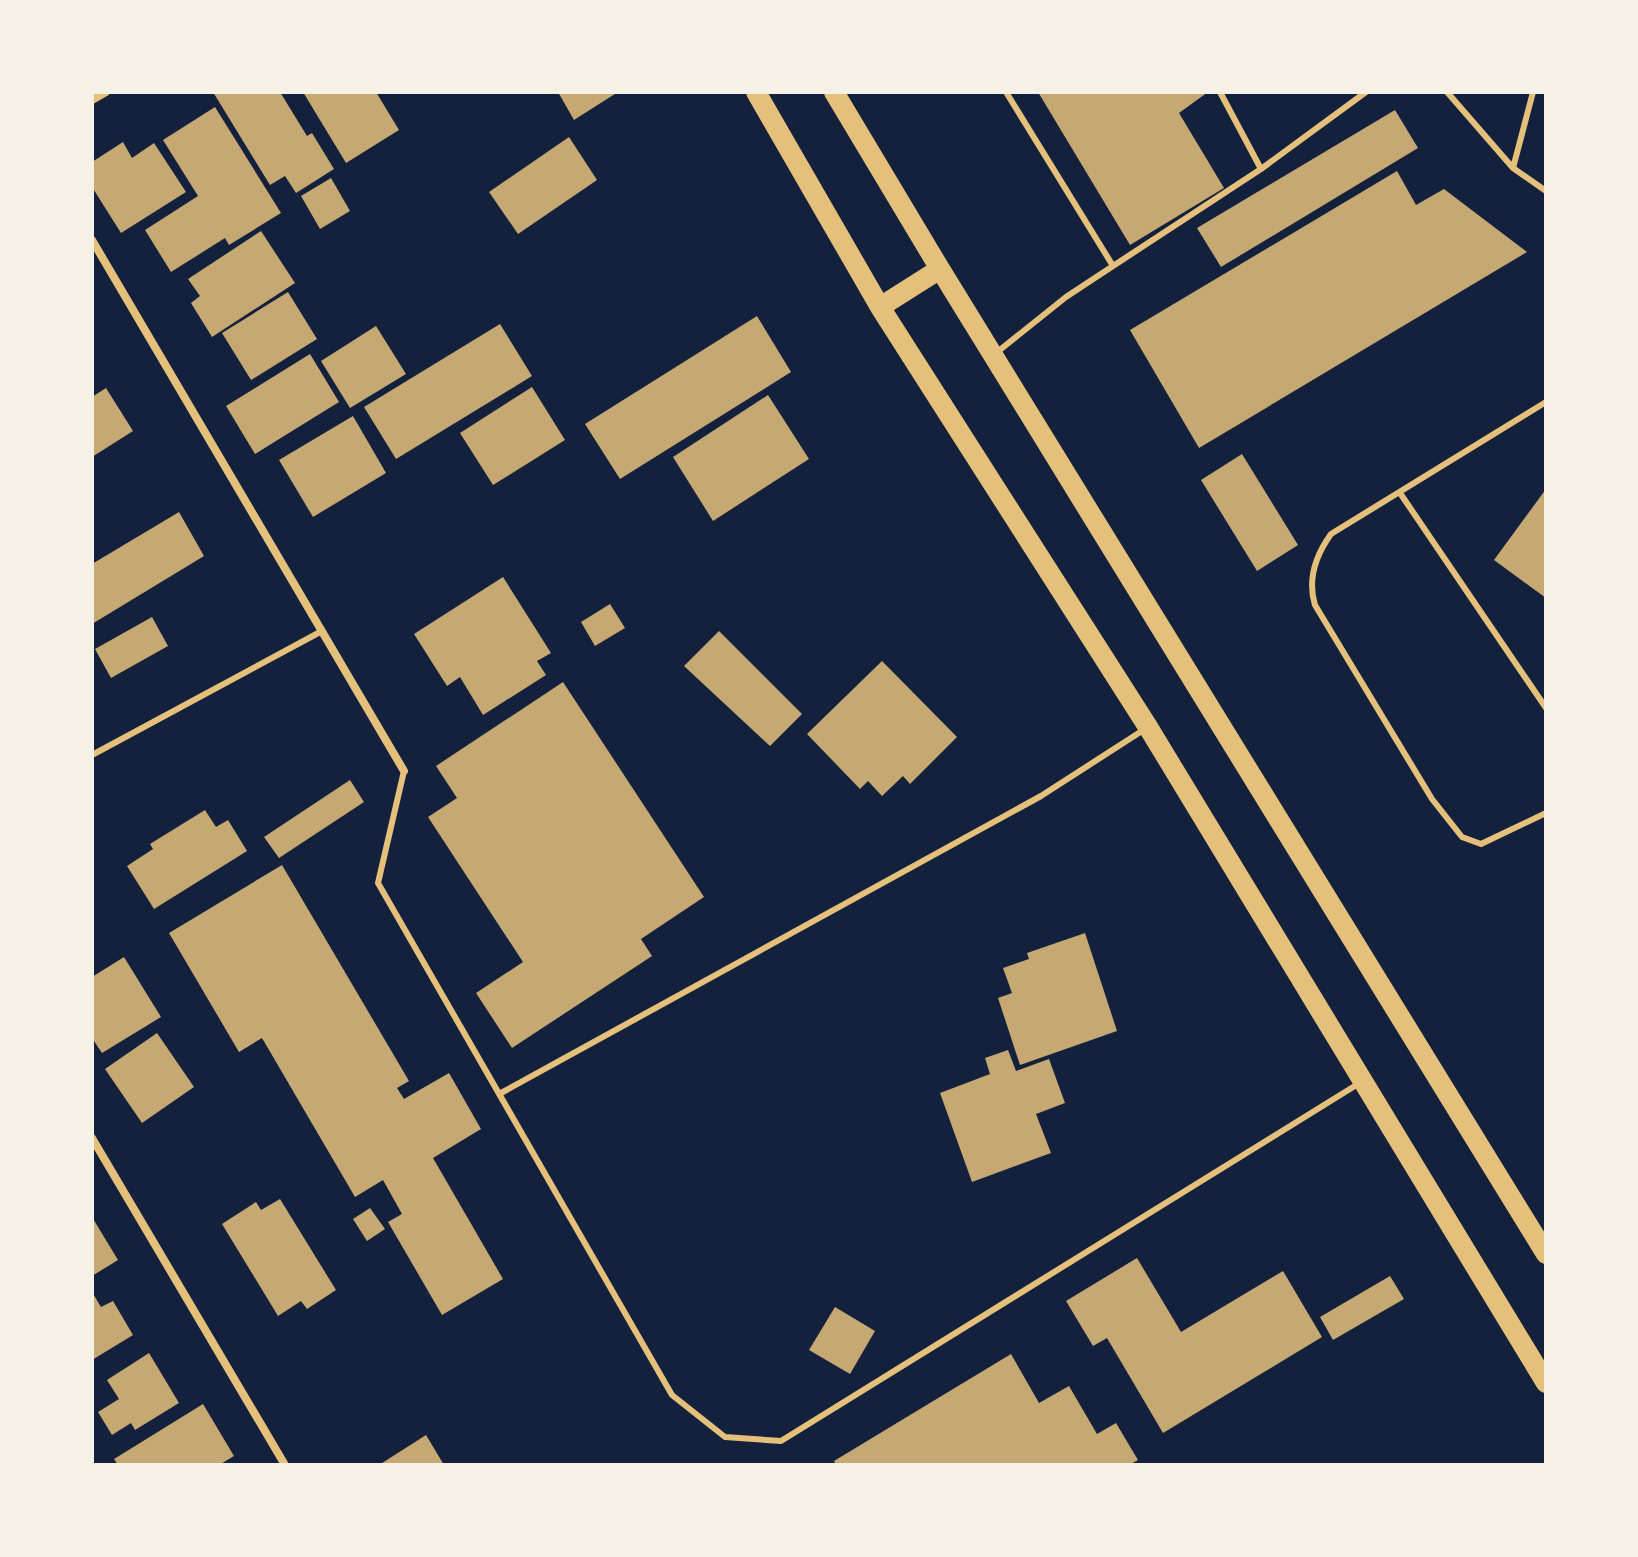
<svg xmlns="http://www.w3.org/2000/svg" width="1638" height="1557" viewBox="0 0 1638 1557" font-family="'Source Sans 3',sans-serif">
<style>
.building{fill:#c6a872}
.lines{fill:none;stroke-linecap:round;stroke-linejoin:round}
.service{stroke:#e5c07b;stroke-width:6}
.minor{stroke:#e5c07b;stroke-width:8}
.primary{stroke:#e5c07b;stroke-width:20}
</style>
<rect width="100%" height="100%" fill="#14213d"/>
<path class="building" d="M 213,92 L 280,92 L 307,136 L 312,133 L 334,169 L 296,193 L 285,176 L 270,185 Z
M 303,92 L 376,92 L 399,130 L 346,163 Z
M 558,92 L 618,92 L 574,120 Z
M 1038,92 L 1208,92 L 1179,113 L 1224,188 L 1130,245 Z
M 215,107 L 281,213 L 229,245 L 225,238 L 171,272 L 145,230 L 198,196 L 163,140 Z
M 1395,110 L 1418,148 L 1221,267 L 1197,228 Z
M 569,137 L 597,180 L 518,234 L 489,192 Z
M 123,142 L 132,158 L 154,143 L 186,192 L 121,233 L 92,187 L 92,162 Z
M 1397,171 L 1416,205 L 1444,189 L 1527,252 L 1199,448 L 1130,330 Z
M 331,178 L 350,211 L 320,229 L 301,196 Z
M 261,231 L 295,283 L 212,337 L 191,303 L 200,296 L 188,279 Z
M 288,292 L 317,339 L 251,380 L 222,333 Z
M 757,316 L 791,372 L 620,479 L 585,424 Z
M 500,324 L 532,376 L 396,459 L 364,407 Z
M 376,326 L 406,374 L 350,408 L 321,361 Z
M 310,354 L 339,402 L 255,454 L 226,406 Z
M 532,387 L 565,440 L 493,485 L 460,433 Z
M 106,388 L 133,431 L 92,457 L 92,397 Z
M 768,395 L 809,459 L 713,521 L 673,457 Z
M 353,416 L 386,473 L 313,517 L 279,460 Z
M 1242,454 L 1298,545 L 1257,571 L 1201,480 Z
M 1546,489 L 1546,598 L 1494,560 Z
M 179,512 L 204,556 L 92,624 L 92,564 Z
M 503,577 L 551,653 L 537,661 L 546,675 L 483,715 L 460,677 L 447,686 L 414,634 Z
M 610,604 L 625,628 L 595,646 L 581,622 Z
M 152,617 L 168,646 L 111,678 L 95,649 Z
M 719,631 L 802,714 L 770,746 L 684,666 Z
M 882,661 L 957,737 L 910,784 L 903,776 L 882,796 L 868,781 L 860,789 L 807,734 Z
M 563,682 L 704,897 L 641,939 L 652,956 L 512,1048 L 476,993 L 523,962 L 428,817 L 457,798 L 436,766 Z
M 350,780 L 364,802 L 279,858 L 264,837 Z
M 205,810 L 216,827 L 228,820 L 247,851 L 154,909 L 127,866 L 153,849 L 150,844 Z
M 282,865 L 409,1081 L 397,1088 L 404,1099 L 449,1073 L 481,1129 L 433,1158 L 503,1279 L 442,1315 L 388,1222 L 402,1214 L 383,1180 L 355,1197 L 262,1038 L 239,1052 L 169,933 Z
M 1085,933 L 1117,1031 L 1020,1065 L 998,998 L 1012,993 L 1003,968 L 1029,959 L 1027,953 Z
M 124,957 L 161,1017 L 102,1053 L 92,1038 L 92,977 Z
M 157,1033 L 194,1087 L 142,1123 L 105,1069 Z
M 1008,1050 L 1016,1071 L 1049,1059 L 1065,1103 L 1036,1114 L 1051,1153 L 972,1182 L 940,1093 L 990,1074 L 985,1058 Z
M 280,1199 L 336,1290 L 307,1309 L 301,1301 L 278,1316 L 222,1224 L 256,1202 L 261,1210 Z
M 370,1208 L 385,1229 L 367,1241 L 353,1219 Z
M 92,1217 L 118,1260 L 92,1276 Z
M 1137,1258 L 1181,1332 L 1283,1271 L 1322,1337 L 1163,1433 L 1107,1338 L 1093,1346 L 1066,1301 Z
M 1390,1276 L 1404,1299 L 1333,1340 L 1320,1317 Z
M 92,1292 L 101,1307 L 113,1301 L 133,1335 L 92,1360 Z
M 835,1307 L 875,1331 L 850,1374 L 809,1350 Z
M 149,1353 L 179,1403 L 135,1430 L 131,1423 L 112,1435 L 98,1412 L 119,1399 L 107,1380 Z
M 1011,1354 L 1039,1403 L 1069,1386 L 1097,1434 L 1116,1423 L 1138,1460 L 1129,1465 L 836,1465 L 834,1461 Z
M 203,1404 L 234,1456 L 219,1465 L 118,1465 L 114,1459 Z
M 426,1435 L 444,1465 L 379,1465 Z"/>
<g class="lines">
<path class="service" d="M 1006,92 L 1113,266 L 1261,169 L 1366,92
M 1220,92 L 1261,169
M 1447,92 L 1513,168 L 1546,191
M 1513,168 L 1533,92
M 996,353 L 1066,297 L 1113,266
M 1546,402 L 1331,534 C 1316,555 1307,579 1315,605 L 1432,799 L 1462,837 L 1481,844 L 1546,813
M 1400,493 L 1546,708
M 92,755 L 322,631
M 404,771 L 378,883 L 672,1395 L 725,1437 L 781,1441 L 1358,1084
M 501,1093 L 1041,796 L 1145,729"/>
<path class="minor" d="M 92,100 L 106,92
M 92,240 L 404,771
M 92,1138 L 285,1465"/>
<path class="primary" d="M 756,92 L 880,307 L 1148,727 L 1546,1383
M 834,92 L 940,269 L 1546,1254
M 880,307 L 940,269"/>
</g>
<rect width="1638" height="1557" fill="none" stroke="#f6f1e7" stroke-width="188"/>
</svg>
